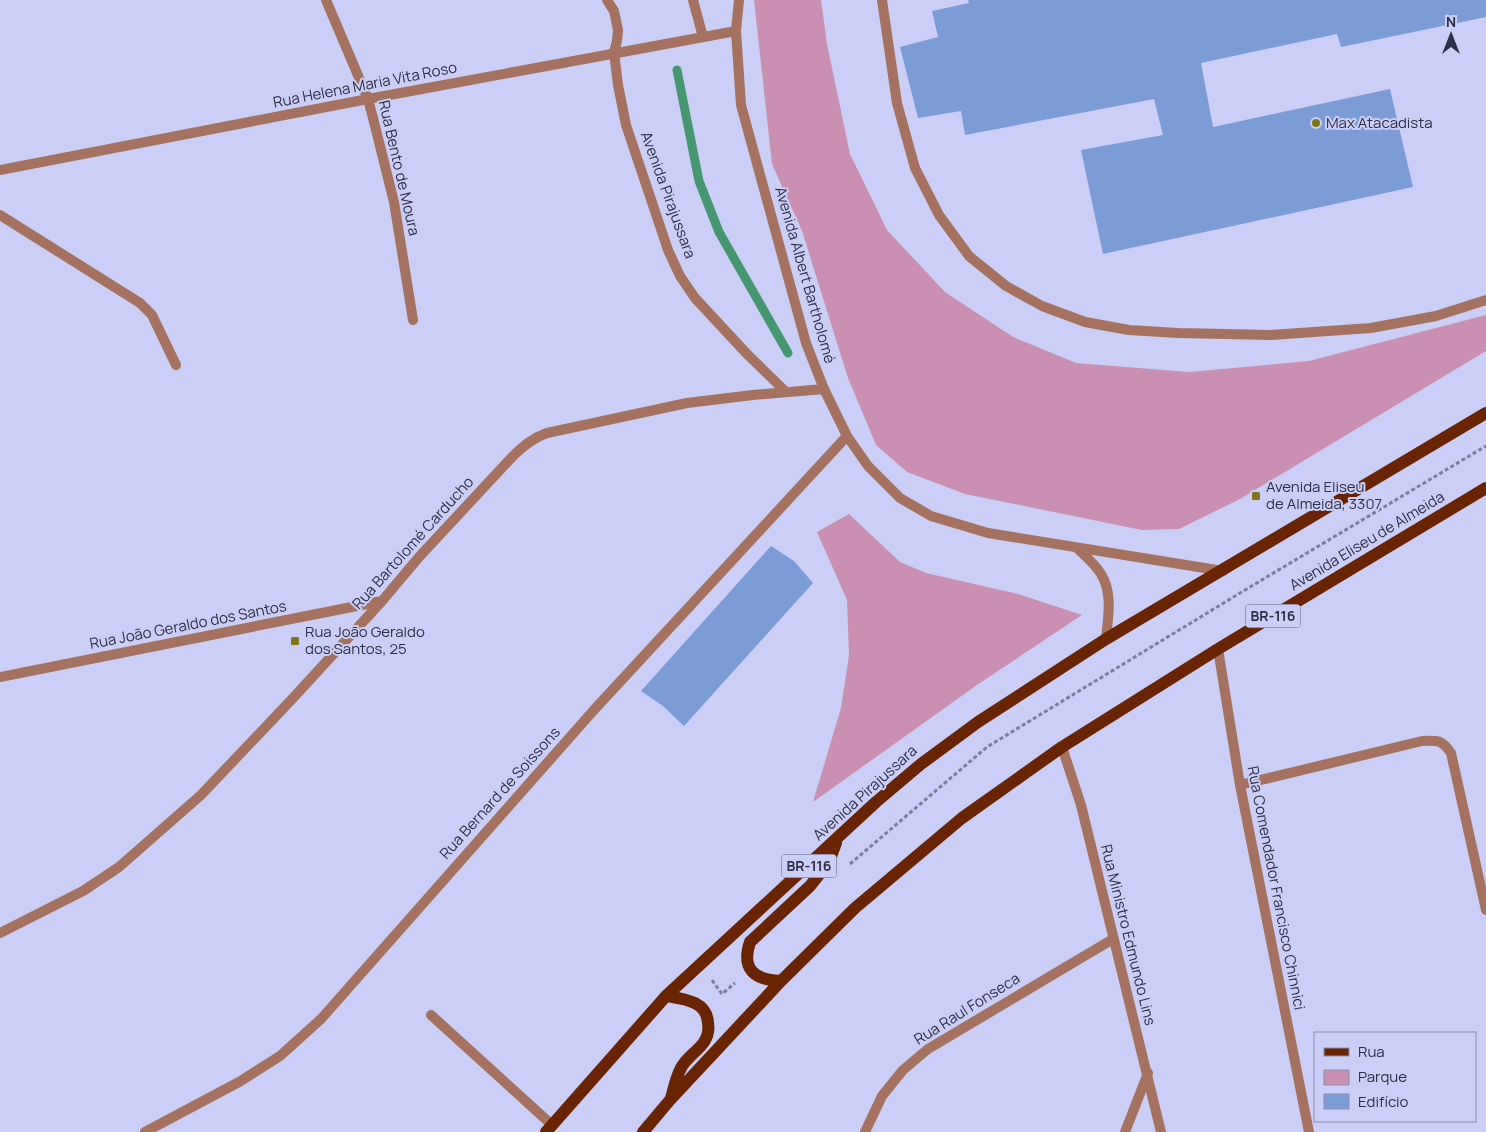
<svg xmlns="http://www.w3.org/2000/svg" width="1486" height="1132" viewBox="0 0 1486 1132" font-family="Manrope,sans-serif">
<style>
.green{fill:#ca90b4}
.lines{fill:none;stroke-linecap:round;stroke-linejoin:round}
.stream{stroke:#469672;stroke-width:9}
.building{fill:#7c9cd6}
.path{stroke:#7c7e9f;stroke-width:3;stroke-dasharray:4 2.5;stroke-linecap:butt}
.service{stroke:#a4725e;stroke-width:10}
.pedestrian{stroke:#a4725e;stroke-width:10}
.minor{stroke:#a4725e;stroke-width:10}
.primary{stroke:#692503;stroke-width:12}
.poi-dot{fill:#807518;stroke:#cbcef6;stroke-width:2}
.labels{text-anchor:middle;stroke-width:4;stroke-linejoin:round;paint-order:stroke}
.shield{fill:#cbcef6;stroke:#5d5f7d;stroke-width:1}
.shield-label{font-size:14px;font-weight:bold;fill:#2e2f49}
.street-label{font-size:15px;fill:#2e2f49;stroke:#cbcef6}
.poi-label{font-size:15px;fill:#2e2f49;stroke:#cbcef6;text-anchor:start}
</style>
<rect width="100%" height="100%" fill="#cbcef6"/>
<path class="green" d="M 754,0 L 821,0 L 827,44 L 850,154 L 887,230 L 945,292 L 1013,337 L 1076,363 L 1189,372 L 1309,361 L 1486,315 L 1486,351 L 1240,499 L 1179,529 L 1142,530 L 965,494 L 907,472 L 876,445 L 848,378 L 802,231 L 772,164 Z
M 849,514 L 900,562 L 926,573 L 1018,594 L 1082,615 L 977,685 L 813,802 L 841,708 L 849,655 L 847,600 L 817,532 Z"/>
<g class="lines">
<path class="stream" d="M 677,70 L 699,181 L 719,232 L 788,353"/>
</g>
<path class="building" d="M 968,0 L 1486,0 L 1486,17 L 1341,47 L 1337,34 L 1201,63 L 1213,127 L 1390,89 L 1413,187 L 1103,254 L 1081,150 L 1163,135 L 1154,99 L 965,135 L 961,111 L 918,118 L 900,47 L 938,37 L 932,11 L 969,3 Z
M 771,546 L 794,561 L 813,583 L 684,726 L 663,706 L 641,691 Z"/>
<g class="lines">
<path class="path" d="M 850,864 L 987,747 L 1240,593 L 1486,446
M 712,980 L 722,994 L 735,983"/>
<path class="service" d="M 882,0 L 897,103 L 915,168 L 939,215 L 969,256 L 1006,286 L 1042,306 L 1085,322 L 1129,330 L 1178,333 L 1271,335 L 1371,328 L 1436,316 L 1486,300"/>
<path class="pedestrian" d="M 431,1015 L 552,1125"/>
<path class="minor" d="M 326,0 L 368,99 L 374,122 L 394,202 L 413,320
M 607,0 L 614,11 L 618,30 L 617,41 L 614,52 L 618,85 L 626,125 L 668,250 L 680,276 L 695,298 L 747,354 L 786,392
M 693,0 L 703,37
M 739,0 L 736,31 L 741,105 L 806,343 L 824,389 L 847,436 L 868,466 L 900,498 L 931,516 L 988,533 L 1223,571
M 0,170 L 368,99 L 736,31
M 0,215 L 140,303 L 152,315 L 176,365
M 1077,548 C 1085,556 1095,564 1101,574 C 1113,593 1108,618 1106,639
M 1218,649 L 1240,785 L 1309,1132
M 0,677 L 382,601
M 1062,747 L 1081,805 L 1161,1132
M 1240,785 L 1422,741 C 1438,740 1442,740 1451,753 L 1486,910
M 0,933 L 83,891 L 119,867 L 201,795 L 294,697 L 382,601 L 419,557 L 513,456 C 524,445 533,438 547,433 L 687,403 L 753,395 L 824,389
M 145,1132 L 239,1082 L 280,1056 L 321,1019 L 593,711 L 847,436
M 865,1132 L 882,1096 L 903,1070 L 928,1049 L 1113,939
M 1125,1132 L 1148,1073"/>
<path class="primary" d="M 781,981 C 754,980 741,969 750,942 L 810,886 L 829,862 L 836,843
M 666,996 C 684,999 707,1001 708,1023 C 709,1029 708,1036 704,1042 C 698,1051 686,1058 681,1068 C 676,1077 674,1088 671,1098
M 546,1132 L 666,996 L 876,802 L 921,764 L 978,722 L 1106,639 L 1486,413
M 643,1132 L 670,1100 L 781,981 L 855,908 L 962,818 L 1062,747 L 1218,649 L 1486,488"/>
</g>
<g class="poi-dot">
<circle cx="1316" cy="123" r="5"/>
<rect x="1251" y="491" width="10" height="10" rx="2.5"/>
<rect x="290" y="636" width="10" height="10" rx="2.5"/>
</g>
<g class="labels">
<g class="shield">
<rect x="1245.5" y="604.5" width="55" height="23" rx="4"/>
<rect x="781.5" y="854.5" width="55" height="23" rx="4"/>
</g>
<g class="shield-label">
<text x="1273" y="621">BR-116</text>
<text x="809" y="871">BR-116</text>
</g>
<g class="street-label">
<text transform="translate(365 85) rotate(-11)" y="5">Rua Helena Maria Vita Roso</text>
<text transform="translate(399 168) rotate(77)" y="5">Rua Bento de Moura</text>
<text transform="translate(668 195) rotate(70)" y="5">Avenida Pirajussara</text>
<text transform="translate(805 275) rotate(74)" y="5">Avenida Albert Bartholomé</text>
<text transform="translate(1367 541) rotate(-31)" y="5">Avenida Eliseu de Almeida</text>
<text transform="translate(413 543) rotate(-48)" y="5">Rua Bartolomé Carducho</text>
<text transform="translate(188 625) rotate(-11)" y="5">Rua João Geraldo dos Santos</text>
<text transform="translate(500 793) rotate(-48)" y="5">Rua Bernard de Soissons</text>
<text transform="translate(865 793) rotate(-42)" y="5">Avenida Pirajussara</text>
<text transform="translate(1276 888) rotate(79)" y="5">Rua Comendador Francisco Chinnici</text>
<text transform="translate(1128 935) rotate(76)" y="5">Rua Ministro Edmundo Lins</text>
<text transform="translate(967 1009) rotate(-32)" y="5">Rua Raul Fonseca</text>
</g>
<g class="poi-label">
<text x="1326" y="128">Max Atacadista</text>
<text x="1266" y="492">Avenida Eliseu<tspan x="1266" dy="17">de Almeida, 3307</tspan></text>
<text x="305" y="637">Rua João Geraldo<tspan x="305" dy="17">dos Santos, 25</tspan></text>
</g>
</g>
<rect x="1314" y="1032" width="162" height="90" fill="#cbcef6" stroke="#8c8eb1"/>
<rect x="1324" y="1048" width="25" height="8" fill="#692503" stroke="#8c8eb1"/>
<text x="1358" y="1057" font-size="15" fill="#2e2f49">Rua</text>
<rect x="1324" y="1070" width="25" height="15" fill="#ca90b4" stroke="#8c8eb1"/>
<text x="1358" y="1082" font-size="15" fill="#2e2f49">Parque</text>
<rect x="1324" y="1094" width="25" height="15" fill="#7c9cd6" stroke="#8c8eb1"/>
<text x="1358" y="1107" font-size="15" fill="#2e2f49">Edifício</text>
<g transform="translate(1451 35)" stroke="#cbcef6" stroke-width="4" paint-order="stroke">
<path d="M0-4L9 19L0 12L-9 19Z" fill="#2e2f49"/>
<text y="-8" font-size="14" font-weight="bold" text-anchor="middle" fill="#2e2f49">N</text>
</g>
</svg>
